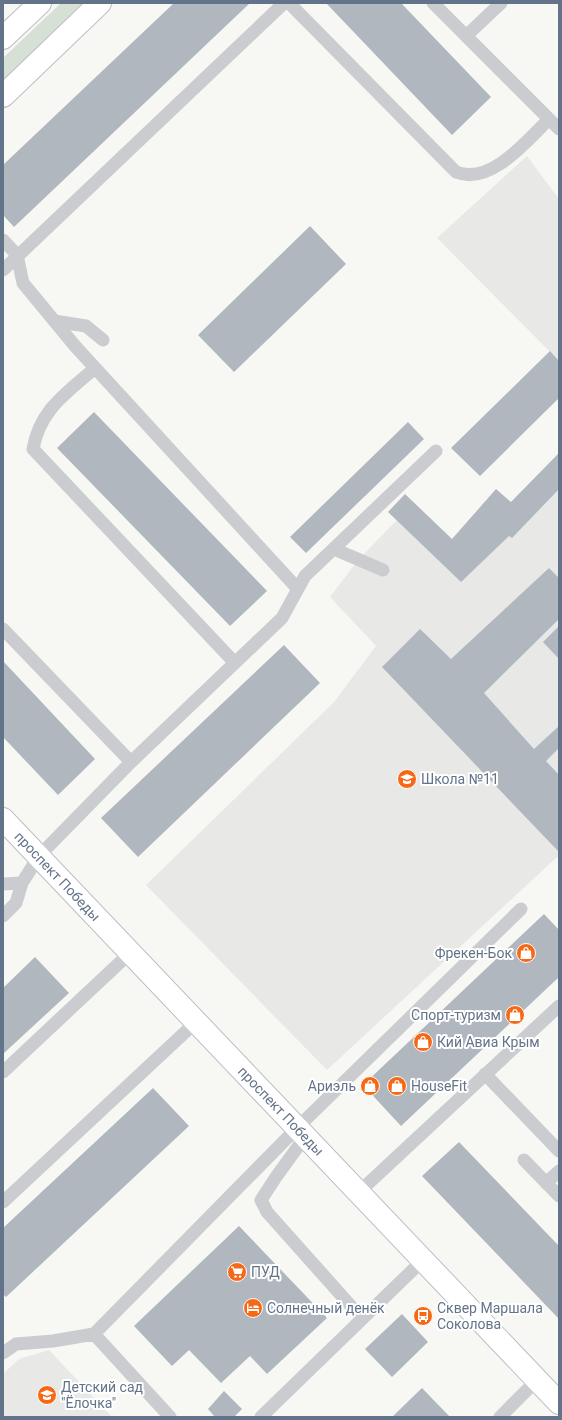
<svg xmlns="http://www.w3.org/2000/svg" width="562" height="1420" viewBox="0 0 562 1420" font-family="Roboto,sans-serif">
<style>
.built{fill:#e8e8e7}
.green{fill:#d7e0d5}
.building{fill:#b0b7bf}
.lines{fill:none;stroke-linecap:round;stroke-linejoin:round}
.secondary-casing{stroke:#bbbfc5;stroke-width:24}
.lane{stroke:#caccd0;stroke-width:13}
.secondary{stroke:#fff;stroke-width:22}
.labels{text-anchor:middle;stroke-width:4;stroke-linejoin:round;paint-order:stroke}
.poi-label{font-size:14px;fill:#637389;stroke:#fff;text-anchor:start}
.street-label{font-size:14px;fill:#637389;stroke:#fff}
</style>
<rect width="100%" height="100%" fill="#f7f8f4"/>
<path class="built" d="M 527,156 L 559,199 L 559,361 L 437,238 Z
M 559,453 L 559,858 L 557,857 L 327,1070 L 146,885 L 334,702 L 376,646 L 330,597 L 358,560 L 397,520 L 447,568 Z
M 49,1350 L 112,1417 L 3,1417 L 3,1374 L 19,1359 Z"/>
<path class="green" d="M 61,3 L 84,3 L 3,80 L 3,58 Z"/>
<path class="building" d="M 174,3 L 250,3 L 14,227 L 3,215 L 3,165 Z
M 326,3 L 401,3 L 491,97 L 452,135 Z
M 310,226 L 346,264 L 234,372 L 198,335 Z
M 550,351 L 559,361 L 559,398 L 480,476 L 451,448 Z
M 94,412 L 267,591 L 230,626 L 57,448 Z
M 408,422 L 424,439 L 306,553 L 290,537 Z
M 559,453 L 559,489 L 512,538 L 509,536 L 461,582 L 388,512 L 405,494 L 452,539 L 496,489 L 511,502 Z
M 549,568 L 559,578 L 559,619 L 484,693 L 534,749 L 559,726 L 559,748 L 546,761 L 559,775 L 559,852 L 382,667 L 420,629 L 451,659 Z
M 559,626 L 559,659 L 543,642 Z
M 284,645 L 320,683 L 138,857 L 101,818 Z
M 3,661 L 95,759 L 58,795 L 3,737 Z
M 544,914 L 559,930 L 559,977 L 401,1126 L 363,1085 Z
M 35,957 L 69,993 L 3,1054 L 3,988 Z
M 153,1088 L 189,1126 L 6,1297 L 3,1294 L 3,1228 Z
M 459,1142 L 559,1246 L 559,1319 L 422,1176 Z
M 239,1226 L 327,1318 L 267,1374 L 250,1356 L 221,1383 L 189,1350 L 172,1366 L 134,1326 Z
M 402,1314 L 428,1342 L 392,1377 L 365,1349 Z
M 422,1388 L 450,1417 L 392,1417 Z
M 224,1391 L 242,1409 L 234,1417 L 215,1417 L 208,1409 Z"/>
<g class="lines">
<defs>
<g id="secondary">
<path d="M 3,38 L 40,3"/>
<path d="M 3,96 L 100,3"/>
<path id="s1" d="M 3,819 L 559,1403"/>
</g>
</defs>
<use href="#secondary" class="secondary-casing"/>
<path class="lane" d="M 289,3 L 456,172 C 490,186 527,141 549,119
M 433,3 L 559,129
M 466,36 L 501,3
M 3,240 L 17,255 L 23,283 L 75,346 L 297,588
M 3,270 L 284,3
M 54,321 L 86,326 L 103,340
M 95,368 C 67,393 40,409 33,449 L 235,663
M 334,549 L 383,570
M 3,629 L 131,762
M 3,884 L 22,883
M 3,916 L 16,903 L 22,883 L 39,856 L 131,762 L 282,618 L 305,576 L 436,451
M 3,1072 L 130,953
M 485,1074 L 559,1151
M 305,1137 L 276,1177 L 261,1200 L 267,1212 L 358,1314
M 524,1160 L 559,1196
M 546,1183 L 559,1171
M 359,1192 L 559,1006
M 3,1202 L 196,1022
M 94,1334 L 170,1417
M 3,1353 L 16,1344 L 53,1341 L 94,1334 L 297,1128 L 521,909
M 261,1417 L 423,1260
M 500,1417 L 537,1380"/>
<use href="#secondary" class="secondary"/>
</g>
<defs>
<symbol id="school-disc" viewBox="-11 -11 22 22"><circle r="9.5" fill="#f66816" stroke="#fff"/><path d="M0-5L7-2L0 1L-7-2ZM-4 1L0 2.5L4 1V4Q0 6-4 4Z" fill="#fff"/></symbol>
<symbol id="shop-disc" viewBox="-11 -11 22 22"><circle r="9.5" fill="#f66816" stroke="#fff"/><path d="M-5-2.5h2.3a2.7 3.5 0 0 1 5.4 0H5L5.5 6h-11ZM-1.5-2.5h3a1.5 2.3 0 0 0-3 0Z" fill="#fff"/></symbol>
<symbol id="supermarket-disc" viewBox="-11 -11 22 22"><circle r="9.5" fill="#f66816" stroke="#fff"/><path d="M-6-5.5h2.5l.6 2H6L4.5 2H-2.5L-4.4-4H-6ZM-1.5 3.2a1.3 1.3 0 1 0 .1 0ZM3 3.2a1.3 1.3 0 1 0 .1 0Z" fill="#fff"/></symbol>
<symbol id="hotel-disc" viewBox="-11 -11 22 22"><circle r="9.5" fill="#f66816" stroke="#fff"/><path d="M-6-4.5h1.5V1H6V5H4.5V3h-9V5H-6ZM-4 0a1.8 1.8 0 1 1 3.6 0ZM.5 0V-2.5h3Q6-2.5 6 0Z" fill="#fff"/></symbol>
<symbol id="bus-disc" viewBox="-11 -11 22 22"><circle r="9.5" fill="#f66816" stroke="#fff"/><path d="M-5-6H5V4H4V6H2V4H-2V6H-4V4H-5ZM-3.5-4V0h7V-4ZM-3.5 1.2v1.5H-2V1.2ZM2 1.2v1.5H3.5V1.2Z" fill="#fff"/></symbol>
</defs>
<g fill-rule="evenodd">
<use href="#school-disc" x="396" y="768" width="22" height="22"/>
<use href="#shop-disc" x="515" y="942" width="22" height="22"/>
<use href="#shop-disc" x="504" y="1004" width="22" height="22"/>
<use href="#shop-disc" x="412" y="1031" width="22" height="22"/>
<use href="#shop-disc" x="359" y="1075" width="22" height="22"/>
<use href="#shop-disc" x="386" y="1075" width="22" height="22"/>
<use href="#supermarket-disc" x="226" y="1261" width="22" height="22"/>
<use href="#hotel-disc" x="242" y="1297" width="22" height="22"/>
<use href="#bus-disc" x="412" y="1305" width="22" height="22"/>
<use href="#school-disc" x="36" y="1384" width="22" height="22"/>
</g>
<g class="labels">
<g class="poi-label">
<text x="421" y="784">Школа №11</text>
<text x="512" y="958" text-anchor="end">Фрекен-Бок</text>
<text x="501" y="1020" text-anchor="end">Спорт-туризм</text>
<text x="437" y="1047">Кий Авиа Крым</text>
<text x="356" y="1091" text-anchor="end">Ариэль</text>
<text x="411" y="1091">HouseFit</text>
<text x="251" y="1277">ПУД</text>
<text x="267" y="1313">Солнечный денёк</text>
<text x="437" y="1313">Сквер Маршала<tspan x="437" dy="16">Соколова</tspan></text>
<text x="61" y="1392">Детский сад<tspan x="61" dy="16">"Ёлочка"</tspan></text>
</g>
<g class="street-label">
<text dy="5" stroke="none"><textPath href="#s1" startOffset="79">проспект Победы</textPath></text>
<text dy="5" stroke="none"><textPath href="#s1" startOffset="403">проспект Победы</textPath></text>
</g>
</g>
<rect width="562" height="1420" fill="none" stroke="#637389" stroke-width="8"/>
</svg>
